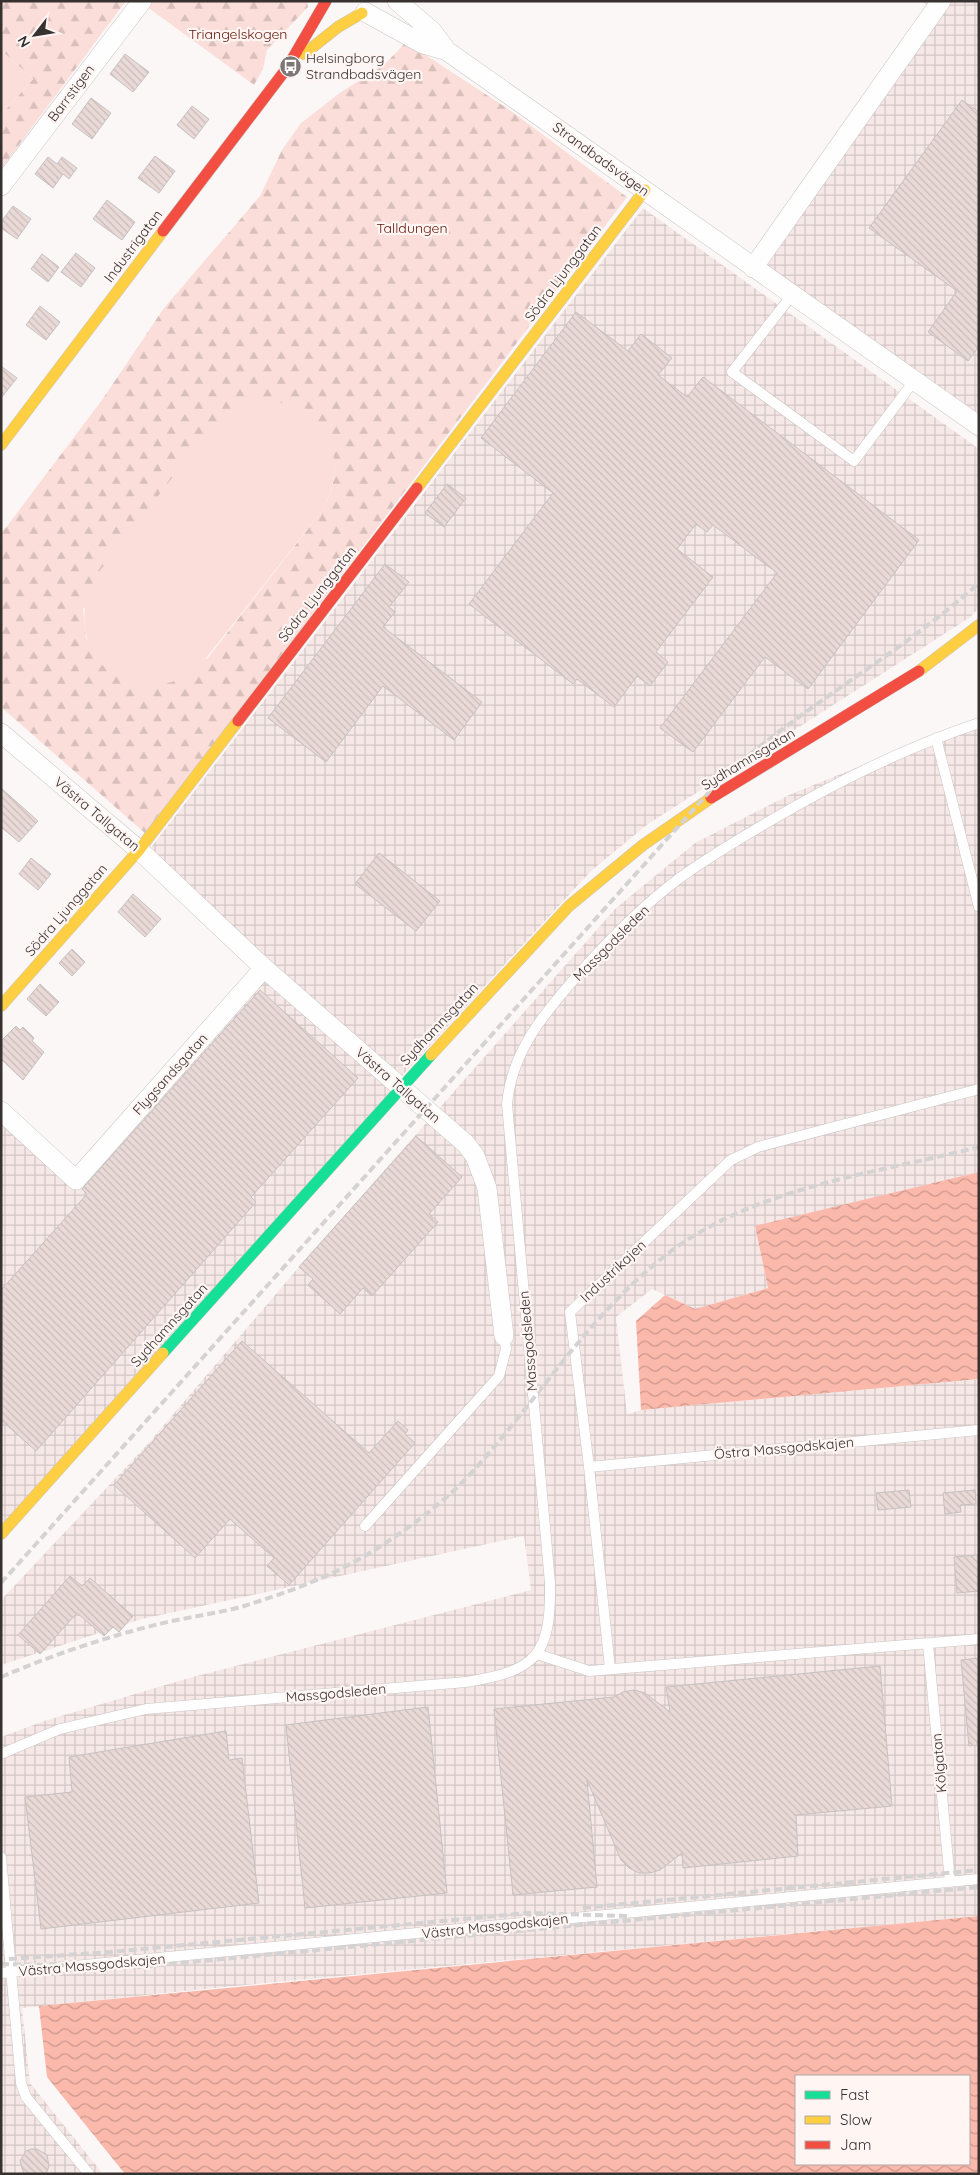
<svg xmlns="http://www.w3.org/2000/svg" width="980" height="2175" viewBox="0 0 980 2175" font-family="Quicksand,sans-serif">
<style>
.industrial{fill:url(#industrial-grid)}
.forest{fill:url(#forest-firs);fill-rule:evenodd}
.pitch{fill:#fbded9}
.water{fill:url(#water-waves);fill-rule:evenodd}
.building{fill:url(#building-back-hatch);stroke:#c6c1c1}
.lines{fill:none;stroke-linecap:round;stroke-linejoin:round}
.lane-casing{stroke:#cac6c5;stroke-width:11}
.street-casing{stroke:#cac6c5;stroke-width:20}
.fast-casing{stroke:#cac6c5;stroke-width:12}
.slow-casing{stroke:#cac6c5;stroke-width:12}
.jam-casing{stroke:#cac6c5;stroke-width:12}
.lane{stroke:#fffefe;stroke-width:10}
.street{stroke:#fffefe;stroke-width:19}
.fast{stroke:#16e098;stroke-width:11}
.slow{stroke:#ffcf43;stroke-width:11}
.jam{stroke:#f24e42;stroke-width:11}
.rail{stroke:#d4d2d2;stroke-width:4;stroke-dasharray:8 4;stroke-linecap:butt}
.labels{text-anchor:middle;stroke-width:4.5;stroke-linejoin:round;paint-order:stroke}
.park-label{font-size:14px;fill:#621206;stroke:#fff6f4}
.poi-label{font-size:14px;fill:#373130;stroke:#fff6f4;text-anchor:start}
.street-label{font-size:14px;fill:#373130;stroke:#fff6f4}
</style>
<defs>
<pattern id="industrial-grid" width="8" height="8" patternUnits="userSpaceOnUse" patternTransform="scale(1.25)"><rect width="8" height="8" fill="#f5e8e6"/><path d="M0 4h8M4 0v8" fill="none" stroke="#d3c7c6"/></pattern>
<pattern id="forest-firs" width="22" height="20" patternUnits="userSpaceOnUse" patternTransform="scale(1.25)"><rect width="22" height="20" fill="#fbded9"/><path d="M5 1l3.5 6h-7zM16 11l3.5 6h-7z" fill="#d8bfbb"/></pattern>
<pattern id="water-waves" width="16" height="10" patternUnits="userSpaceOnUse" patternTransform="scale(1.25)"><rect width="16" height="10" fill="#fbb9ac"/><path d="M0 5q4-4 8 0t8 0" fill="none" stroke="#cc978c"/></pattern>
<pattern id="building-back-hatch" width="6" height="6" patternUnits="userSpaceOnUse" patternTransform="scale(1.25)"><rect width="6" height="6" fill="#eadad7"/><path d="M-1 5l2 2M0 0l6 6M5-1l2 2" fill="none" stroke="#c9bcb9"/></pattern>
</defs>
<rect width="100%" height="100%" fill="#fcf7f7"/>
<path class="industrial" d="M 922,1 L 979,1 L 979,417 L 767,265 L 942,16 Z
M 643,208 L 979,449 L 979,608 L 969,618 L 648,824 L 592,870 L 401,1077 L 146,854 Z
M 979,727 L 979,1172 L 755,1227 L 768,1288 L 695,1309 L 652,1289 L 616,1317 L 627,1414 L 641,1410 L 979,1379 L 979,1916 L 224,1987 L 22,2008 L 30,2083 L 103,2174 L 1,2174 L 1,1737 L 44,1721 L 189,1678 L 531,1590 L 524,1536 L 142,1619 L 1,1665 L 1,1600 L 146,1446 L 299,1267 L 615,909 L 695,843 L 734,823 L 789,795 L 873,761 Z
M 263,976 L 393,1089 L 1,1526 L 1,1123 L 75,1185 Z"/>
<path class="forest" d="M 1,1 L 126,1 L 1,169 L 1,115 L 33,79 L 1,50 Z
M 139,1 L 307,1 L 308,7 L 267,50 L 263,69 L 254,85 Z
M 406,42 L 511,111 L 627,197 L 146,834 L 1,707 L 1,534 L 102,400 L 164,308 L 260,196 L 282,150 L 301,123 L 341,92 L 384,65 ZM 325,433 C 339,462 337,485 321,512 L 207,659 L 103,665 L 86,638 L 83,609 Z"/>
<path class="pitch" d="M 1,50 L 33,79 L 1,115 Z
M 262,400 C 326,404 353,458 321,512 L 196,671 C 124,716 54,646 98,573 L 211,428 C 227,411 240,404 262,400 Z"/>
<path class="water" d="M 979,1172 L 979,1379 L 641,1410 L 636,1321 L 665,1295 L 695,1309 L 768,1288 L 755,1226 Z
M 979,1916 L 979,2174 L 125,2174 L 47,2077 L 39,2006 ZM 796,2076 L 969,2076 L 969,2164 L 796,2164 Z"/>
<path class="building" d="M 125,54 L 149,72 L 133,92 L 110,74 Z
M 91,98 L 111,113 L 92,139 L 72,124 Z
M 962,100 L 979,112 L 979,346 L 968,361 L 928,332 L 957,291 L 869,228 Z
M 192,106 L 209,119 L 194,139 L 177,125 Z
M 155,156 L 175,171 L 159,193 L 138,178 Z
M 48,157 L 57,164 L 62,157 L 77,168 L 69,179 L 63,174 L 53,188 L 35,174 Z
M 107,200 L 135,222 L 122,240 L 93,219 Z
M 13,206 L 31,219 L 17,239 L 1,228 L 1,222 Z
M 76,253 L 95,268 L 81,287 L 61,272 Z
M 42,254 L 59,267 L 48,282 L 31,269 Z
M 40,306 L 60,322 L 46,340 L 26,325 Z
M 576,312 L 628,351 L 641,334 L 672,358 L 658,375 L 687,397 L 703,377 L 919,540 L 808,689 L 765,657 L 693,752 L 660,728 L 777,573 L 713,525 L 707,532 L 696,524 L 677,549 L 713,577 L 656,652 L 668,662 L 650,686 L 637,676 L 614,707 L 577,679 L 573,684 L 469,604 L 553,493 L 481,438 Z
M 1,366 L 17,378 L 1,398 Z
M 447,484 L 466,498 L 444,527 L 425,513 Z
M 385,564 L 409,582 L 389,607 L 395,612 L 383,627 L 482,702 L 454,740 L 383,686 L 326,762 L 268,718 Z
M 1,788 L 38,821 L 19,842 L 1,827 Z
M 379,853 L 440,901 L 416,931 L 355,884 Z
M 31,858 L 51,874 L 38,890 L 19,874 Z
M 133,894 L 161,919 L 145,937 L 118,912 Z
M 72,949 L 85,962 L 72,976 L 59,963 Z
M 40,984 L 59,1002 L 46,1016 L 27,999 Z
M 260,990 L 358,1078 L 251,1197 L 256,1202 L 36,1451 L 1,1420 L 1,1290 L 87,1194 L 82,1189 Z
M 16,1026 L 20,1030 L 23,1027 L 34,1038 L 32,1041 L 44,1052 L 23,1080 L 1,1059 L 1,1041 Z
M 416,1136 L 462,1177 L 429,1214 L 438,1222 L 372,1296 L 363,1288 L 340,1314 L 308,1285 L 313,1279 L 299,1267 Z
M 242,1341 L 369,1453 L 398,1421 L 408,1430 L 405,1434 L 415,1443 L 289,1585 L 267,1566 L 274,1558 L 230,1519 L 195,1558 L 114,1485 Z
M 909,1490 L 911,1507 L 878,1510 L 876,1493 Z
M 975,1490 L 976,1504 L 960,1505 L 961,1512 L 945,1514 L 943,1493 Z
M 979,1555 L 979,1591 L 957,1593 L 954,1557 Z
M 70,1576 L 82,1586 L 90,1578 L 133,1616 L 119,1632 L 113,1627 L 104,1636 L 77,1613 L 40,1654 L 18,1635 Z
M 979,1658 L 979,1745 L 969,1746 L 961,1660 Z
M 880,1666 L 892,1806 L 796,1815 L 798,1856 L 683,1868 L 682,1853 L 660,1870 L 650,1873 L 639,1873 L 629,1868 L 621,1860 L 587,1780 L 597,1887 L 513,1895 L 494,1709 L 614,1697 L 623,1692 L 634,1690 L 645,1693 L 670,1712 L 666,1687 Z
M 428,1707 L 447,1893 L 305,1908 L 286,1725 Z
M 226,1731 L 229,1760 L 242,1758 L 259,1903 L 41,1929 L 25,1797 L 72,1792 L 69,1757 Z
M 31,2149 L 37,2149 L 47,2155 L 49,2166 L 46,2174 L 24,2174 L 20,2161 L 26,2151 Z"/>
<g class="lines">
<defs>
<path id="lane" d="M 792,295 L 732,372 L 854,461 L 914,381
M 936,738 L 979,907
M 589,1467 L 979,1430
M 365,1526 L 499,1376 L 506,1349 L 504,1336
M 928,1644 L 950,1882
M 537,1654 L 589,1671 L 979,1639
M 610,1669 L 589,1467 L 570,1312 L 731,1160 L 758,1147 L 979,1089
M 1,1754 L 60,1729 L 146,1709 L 466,1682 C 537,1671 551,1655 550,1583 L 507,1104 C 512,1051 543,1015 576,977 C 607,942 640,908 677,880 C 705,859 734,842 763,825 C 832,784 903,748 979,723
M 1,1857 L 21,2083 L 26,2097 L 89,2174
M 1,1973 L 979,1879"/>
<path id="street" d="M 397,1 L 432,31 L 447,51
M 365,12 L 423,44 L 447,51 L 979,426
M 1,186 L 142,1
M 753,268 L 941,1
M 1,733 L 139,850 L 264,968 L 466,1144 L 475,1156 L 487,1188 L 504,1336
M 1,1111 L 76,1180 L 264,968"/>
<path id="fast" d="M 163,1353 L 431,1055"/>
<path id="slow" d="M 304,54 L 338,27 L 362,13
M 1,445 L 163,231
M 417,488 L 645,190
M 919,671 L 979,625
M 1,1006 L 139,850 L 238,721
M 431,1055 L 569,906 L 643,845 L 711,798
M 1,1534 L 163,1353"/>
<path id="jam" d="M 163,231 L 287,68 L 326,1
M 238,721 L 417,488
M 711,798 L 919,671"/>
</defs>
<use href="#lane" class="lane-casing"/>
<use href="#street" class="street-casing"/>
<use href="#fast" class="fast-casing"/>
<use href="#slow" class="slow-casing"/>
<use href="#jam" class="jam-casing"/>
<use href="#lane" class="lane"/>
<use href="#street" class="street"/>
<use href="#fast" class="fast"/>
<use href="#slow" class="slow"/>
<use href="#jam" class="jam"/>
<path class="rail" d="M 1,1583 L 719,781 C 800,707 898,656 979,583
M 1,1677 C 52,1655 106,1637 159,1624 C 187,1617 216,1614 244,1606 C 289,1592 336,1575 376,1549 C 411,1527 446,1501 474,1470 C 540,1397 591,1312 670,1252 C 756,1187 877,1173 979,1147
M 583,1908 L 979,1870
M 9,1959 L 110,1952 L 528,1913 L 627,1916
M 1,1964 L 139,1967 L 979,1887"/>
</g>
<defs>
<symbol id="bus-disc" viewBox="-11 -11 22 22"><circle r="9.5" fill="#7c7676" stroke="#fff6f4"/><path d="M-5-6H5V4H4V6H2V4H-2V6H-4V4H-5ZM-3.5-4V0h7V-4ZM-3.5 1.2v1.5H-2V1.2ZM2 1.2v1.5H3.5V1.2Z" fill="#fff"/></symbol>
</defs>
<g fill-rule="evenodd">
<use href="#bus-disc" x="278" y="54" width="25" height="25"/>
</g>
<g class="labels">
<g class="park-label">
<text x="238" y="39">Triangelskogen</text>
<text x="412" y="233">Talldungen</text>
</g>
<g class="poi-label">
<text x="306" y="63">Helsingborg<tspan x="306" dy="16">Strandbadsvägen</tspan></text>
</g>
<g class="street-label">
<text transform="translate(71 93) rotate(-53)" y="5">Barrstigen</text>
<text transform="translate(601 159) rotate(36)" y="5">Strandbadsvägen</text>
<text transform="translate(133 246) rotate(-53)" y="5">Industrigatan</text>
<text transform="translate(563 273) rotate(-53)" y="5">Södra Ljunggatan</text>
<text transform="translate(317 594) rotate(-52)" y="5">Södra Ljunggatan</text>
<text transform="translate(748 759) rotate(-31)" y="5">Sydhamnsgatan</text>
<text transform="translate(97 814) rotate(40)" y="5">Västra Tallgatan</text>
<text transform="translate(66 910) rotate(-49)" y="5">Södra Ljunggatan</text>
<text transform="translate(611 943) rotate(-45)" y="5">Massgodsleden</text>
<text transform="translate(439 1024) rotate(-47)" y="5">Sydhamnsgatan</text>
<text transform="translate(170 1074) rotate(-48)" y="5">Flygsandsgatan</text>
<text transform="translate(398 1085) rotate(41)" y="5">Västra Tallgatan</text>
<text transform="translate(613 1271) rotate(-43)" y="5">Industrikajen</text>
<text transform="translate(169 1325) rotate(-48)" y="5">Sydhamnsgatan</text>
<text transform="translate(528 1341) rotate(-95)" y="5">Massgodsleden</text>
<text transform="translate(784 1448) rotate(-5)" y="5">Östra Massgodskajen</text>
<text transform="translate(336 1693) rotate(-5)" y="5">Massgodsleden</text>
<text transform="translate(939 1763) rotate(-95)" y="5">Kölgatan</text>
<text transform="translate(495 1926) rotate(-6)" y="5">Västra Massgodskajen</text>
<text transform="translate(92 1965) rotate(-5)" y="5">Västra Massgodskajen</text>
</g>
</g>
<rect width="980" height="2175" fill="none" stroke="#373130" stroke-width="5"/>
<rect x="795" y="2075" width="175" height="90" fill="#fff6f4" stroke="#afa7a6"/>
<rect x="805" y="2091" width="25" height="8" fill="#16e098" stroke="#afa7a6"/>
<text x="840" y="2100" font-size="15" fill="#373130">Fast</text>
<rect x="805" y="2116" width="25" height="8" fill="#ffcf43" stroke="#afa7a6"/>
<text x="840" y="2125" font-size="15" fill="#373130">Slow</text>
<rect x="805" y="2141" width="25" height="8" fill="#f24e42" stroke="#afa7a6"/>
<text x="840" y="2150" font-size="15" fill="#373130">Jam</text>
<g transform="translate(35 35) rotate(239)" stroke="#fff6f4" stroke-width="4" paint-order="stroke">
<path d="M0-4L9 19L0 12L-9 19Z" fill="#373130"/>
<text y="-8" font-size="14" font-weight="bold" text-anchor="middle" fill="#373130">N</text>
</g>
</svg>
